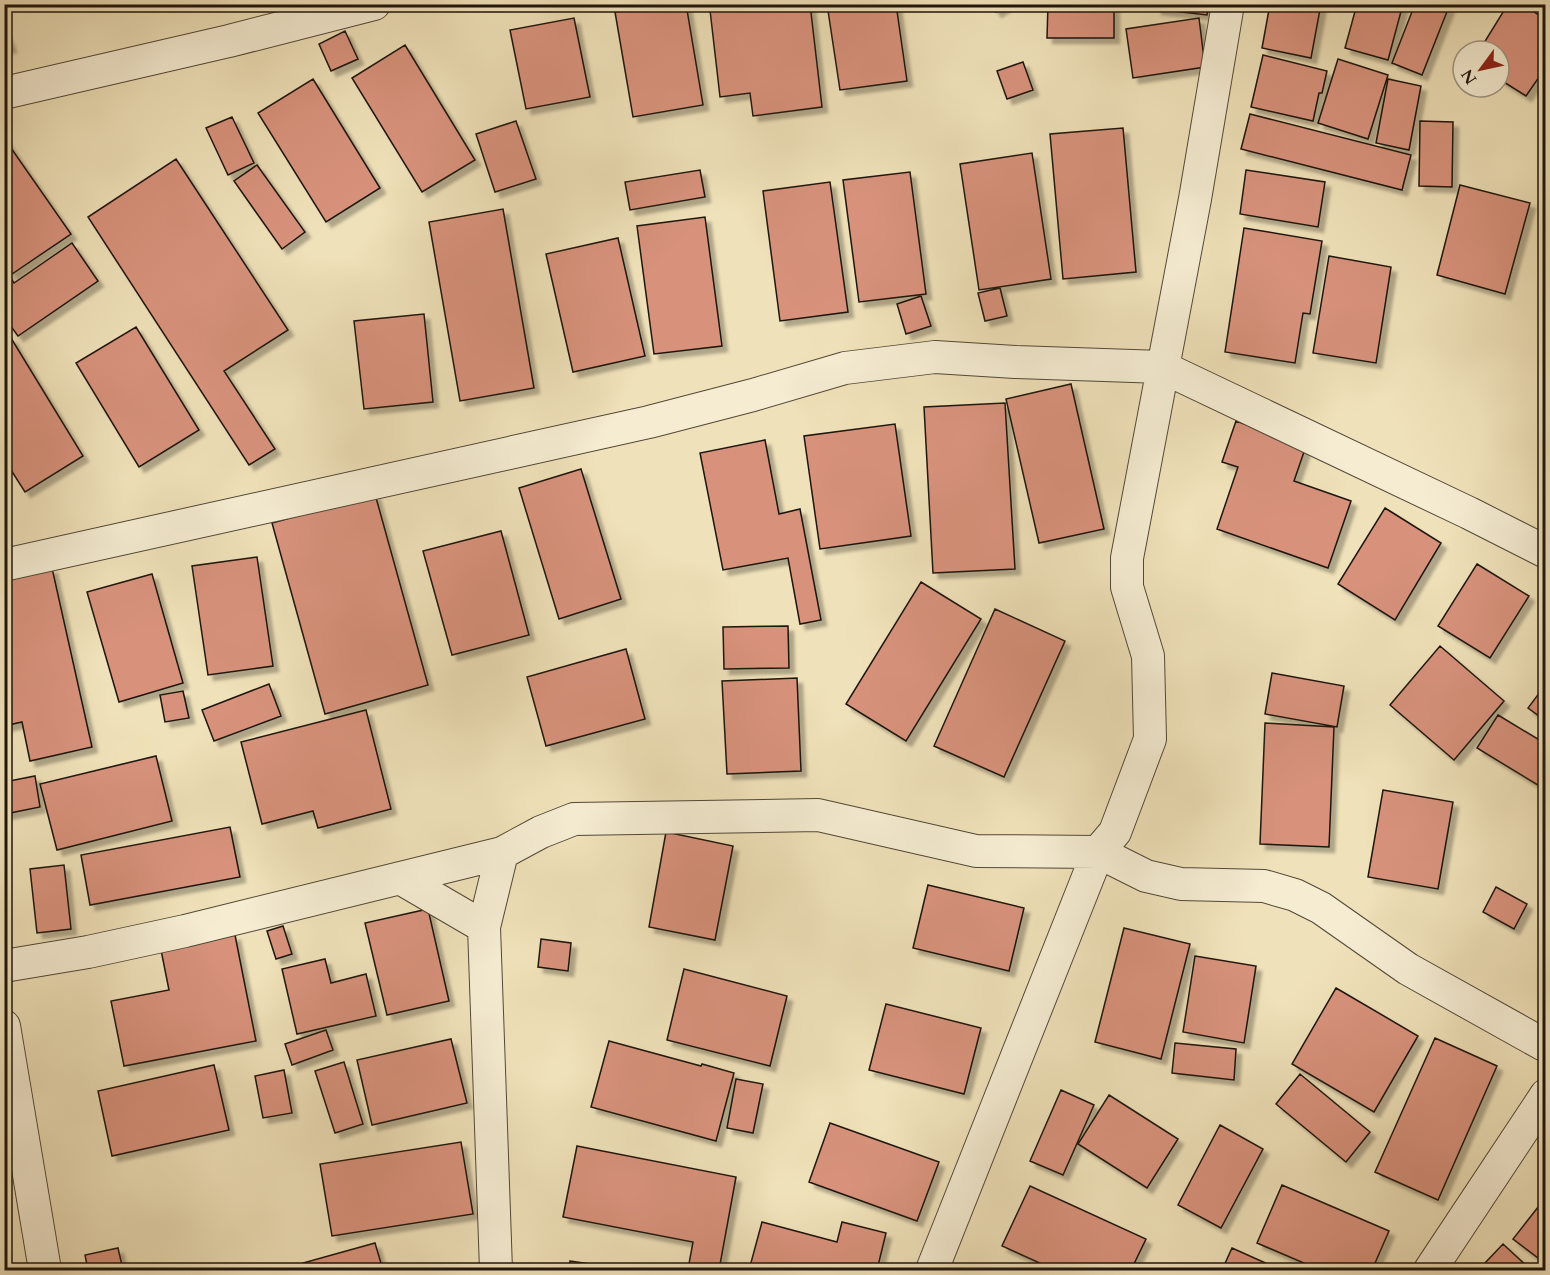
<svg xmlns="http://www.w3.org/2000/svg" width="1550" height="1275" viewBox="0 0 1550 1275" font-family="Cardo,serif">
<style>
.building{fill:#d8927b;stroke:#1e150d;stroke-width:1.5;filter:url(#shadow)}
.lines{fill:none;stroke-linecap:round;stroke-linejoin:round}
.minor-casing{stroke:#524838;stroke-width:34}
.minor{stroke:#f5ecd2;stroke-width:32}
</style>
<defs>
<filter id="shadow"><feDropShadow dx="5.5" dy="5.5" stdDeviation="1.5" flood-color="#0004"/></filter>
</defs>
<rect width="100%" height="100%" fill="#efe1b9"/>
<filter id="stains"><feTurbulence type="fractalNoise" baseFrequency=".00333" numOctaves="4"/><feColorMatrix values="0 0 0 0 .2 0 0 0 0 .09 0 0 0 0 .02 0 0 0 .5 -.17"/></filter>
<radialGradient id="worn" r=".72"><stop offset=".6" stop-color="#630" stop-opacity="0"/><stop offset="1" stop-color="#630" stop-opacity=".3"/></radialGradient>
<path class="building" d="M 659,4 L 686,4 L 703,105 L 633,117 L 615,12 Z
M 760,4 L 810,4 L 822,107 L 753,116 L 750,93 L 720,97 L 710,10 Z
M 827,4 L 896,4 L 907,81 L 840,90 Z
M 991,4 L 1008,4 L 996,12 Z
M 1048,4 L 1114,4 L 1114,38 L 1047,38 Z
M 1156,4 L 1208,4 L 1207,15 L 1156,9 Z
M 1270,4 L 1321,4 L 1311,58 L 1262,48 Z
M 1357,4 L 1403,4 L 1388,60 L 1345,48 Z
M 1415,4 L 1450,4 L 1422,75 L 1392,63 Z
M 1508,4 L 1522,4 L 1546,20 L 1546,67 L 1526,96 L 1499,79 L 1499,51 L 1479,51 Z
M 574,18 L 590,97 L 526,109 L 510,30 Z
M 1199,18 L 1205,67 L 1133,78 L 1126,29 Z
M 4,29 L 11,47 L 4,49 Z
M 345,31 L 358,59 L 331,71 L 319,44 Z
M 405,45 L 475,160 L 422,192 L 352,78 Z
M 1263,55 L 1327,71 L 1322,93 L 1319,93 L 1313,121 L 1251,107 Z
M 1338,59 L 1388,75 L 1368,139 L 1318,123 Z
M 1023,62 L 1033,90 L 1007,99 L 997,71 Z
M 313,79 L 380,188 L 326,222 L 258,113 Z
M 1388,79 L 1421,86 L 1409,150 L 1376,143 Z
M 1250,114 L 1411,155 L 1402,190 L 1241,149 Z
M 232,117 L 254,163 L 228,175 L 206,128 Z
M 516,121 L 536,179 L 495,192 L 476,134 Z
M 1420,121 L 1453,122 L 1452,187 L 1419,186 Z
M 1123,128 L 1136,272 L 1063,279 L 1050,134 Z
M 4,138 L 71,234 L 12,274 L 4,263 Z
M 1032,153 L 1051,279 L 979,290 L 960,164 Z
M 176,159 L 288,330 L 224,371 L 275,449 L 249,465 L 88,217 Z
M 257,165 L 305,232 L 282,249 L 234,181 Z
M 700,170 L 705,197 L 630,210 L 625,182 Z
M 1246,170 L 1325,182 L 1318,227 L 1240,214 Z
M 910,172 L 926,294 L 859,302 L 843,180 Z
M 830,182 L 848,312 L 780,321 L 763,191 Z
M 1460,185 L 1530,203 L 1505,294 L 1437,275 Z
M 503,209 L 534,388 L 460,401 L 429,222 Z
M 705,217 L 722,346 L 654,354 L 637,226 Z
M 1244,228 L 1322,241 L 1310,314 L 1303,313 L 1295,363 L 1225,352 Z
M 618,238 L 645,356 L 573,372 L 546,254 Z
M 72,243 L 98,281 L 18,336 L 4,317 L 4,269 L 14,283 Z
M 1329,256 L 1391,267 L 1376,363 L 1313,353 Z
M 1000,288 L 1007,316 L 985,321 L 978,293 Z
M 921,296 L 931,326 L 906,334 L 897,304 Z
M 424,314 L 433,402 L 364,409 L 354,321 Z
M 136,327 L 199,430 L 139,467 L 76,363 Z
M 11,338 L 83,456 L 25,492 L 4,459 L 4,342 Z
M 1071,384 L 1104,529 L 1039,543 L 1006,399 Z
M 1005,403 L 1015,569 L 933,573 L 924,407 Z
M 1236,421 L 1306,446 L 1294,481 L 1351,501 L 1328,568 L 1217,529 L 1238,467 L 1222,462 Z
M 895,424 L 911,536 L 820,549 L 804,436 Z
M 765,440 L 779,514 L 800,509 L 821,620 L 800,624 L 788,558 L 723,570 L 700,453 Z
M 581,469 L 621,599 L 559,619 L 519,488 Z
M 375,494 L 428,685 L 325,714 L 272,523 Z
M 1385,508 L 1441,543 L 1395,620 L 1338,584 Z
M 501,531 L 529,635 L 452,655 L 423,551 Z
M 257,557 L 273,666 L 208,675 L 192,566 Z
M 1477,564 L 1529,596 L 1490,658 L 1438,626 Z
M 52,568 L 92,747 L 30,761 L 22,722 L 4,726 L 4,578 Z
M 152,574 L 183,683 L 119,702 L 87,592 Z
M 921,582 L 981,619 L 906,741 L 846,704 Z
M 995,609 L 1065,641 L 1004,777 L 934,746 Z
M 788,626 L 789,668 L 724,669 L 723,627 Z
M 1440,646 L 1504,701 L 1454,760 L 1390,705 Z
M 626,649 L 645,719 L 546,746 L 527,677 Z
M 1272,673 L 1344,686 L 1337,727 L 1265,714 Z
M 797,678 L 801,771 L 727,774 L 722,681 Z
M 269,684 L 281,716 L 214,741 L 202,710 Z
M 1546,684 L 1546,721 L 1528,708 Z
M 183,691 L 189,718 L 165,722 L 160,695 Z
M 366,710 L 391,809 L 318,828 L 313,811 L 262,824 L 241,742 Z
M 1498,715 L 1546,744 L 1546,790 L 1477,748 Z
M 1265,723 L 1334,727 L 1329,847 L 1260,844 Z
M 156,756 L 172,821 L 57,850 L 40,784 Z
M 35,776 L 40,807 L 5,814 L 4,782 Z
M 1383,790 L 1453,802 L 1438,889 L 1368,877 Z
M 230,827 L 240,877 L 90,905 L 81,855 Z
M 666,832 L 733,846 L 715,940 L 649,927 Z
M 64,865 L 71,929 L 37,933 L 30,869 Z
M 928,885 L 1024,908 L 1009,971 L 913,948 Z
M 1496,887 L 1527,904 L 1514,929 L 1483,912 Z
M 428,909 L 449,1001 L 387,1015 L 365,923 Z
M 283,926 L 292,954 L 276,959 L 267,931 Z
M 1124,928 L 1190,944 L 1161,1059 L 1095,1042 Z
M 235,935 L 256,1041 L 124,1066 L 111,1001 L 169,990 L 161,950 Z
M 541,939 L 571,943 L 568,971 L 538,967 Z
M 1195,956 L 1256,966 L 1244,1043 L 1183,1032 Z
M 325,959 L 331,983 L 366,974 L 376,1016 L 297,1034 L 282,969 Z
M 684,969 L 787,996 L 770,1066 L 667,1040 Z
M 1336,988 L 1418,1036 L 1374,1112 L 1292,1064 Z
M 886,1004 L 981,1028 L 964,1094 L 869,1070 Z
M 326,1030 L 333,1050 L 292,1065 L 285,1044 Z
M 1435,1038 L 1497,1066 L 1438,1200 L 1375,1172 Z
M 451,1039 L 467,1103 L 372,1125 L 357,1060 Z
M 609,1041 L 701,1066 L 702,1064 L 734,1073 L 716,1141 L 591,1107 Z
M 1175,1043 L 1236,1049 L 1234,1080 L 1172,1073 Z
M 344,1062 L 363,1124 L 335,1133 L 315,1071 Z
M 214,1065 L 229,1130 L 112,1156 L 98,1091 Z
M 284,1070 L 292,1113 L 263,1118 L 255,1076 Z
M 1300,1074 L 1370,1132 L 1346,1162 L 1276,1104 Z
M 736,1079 L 763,1084 L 753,1133 L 727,1128 Z
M 1061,1090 L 1094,1105 L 1063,1175 L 1030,1161 Z
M 1109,1095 L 1178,1139 L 1147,1188 L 1078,1144 Z
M 830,1123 L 939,1162 L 917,1221 L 809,1182 Z
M 1220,1125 L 1263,1149 L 1221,1228 L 1178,1205 Z
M 461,1142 L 473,1214 L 332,1236 L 320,1164 Z
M 577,1146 L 736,1177 L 719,1270 L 699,1270 L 688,1269 L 693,1242 L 563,1217 Z
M 1282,1185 L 1389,1231 L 1372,1270 L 1320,1270 L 1257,1243 Z
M 1030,1186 L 1146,1239 L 1131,1270 L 1055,1270 L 1002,1246 Z
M 1546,1197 L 1546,1264 L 1513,1239 Z
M 762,1222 L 837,1242 L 842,1222 L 886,1233 L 877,1270 L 749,1270 Z
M 375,1243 L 383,1270 L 305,1270 L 303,1263 Z
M 1503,1244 L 1531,1270 L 1493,1270 L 1485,1263 Z
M 118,1248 L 123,1270 L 88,1270 L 85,1255 Z
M 1232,1248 L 1281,1270 L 1222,1270 Z
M 570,1261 L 631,1270 L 569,1270 Z"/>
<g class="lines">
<defs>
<path id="minor" d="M 4,93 L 229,41 L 374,4
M 4,565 L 649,422 L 753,395 L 845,368 L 935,357 L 1015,362 L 1162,367 L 1469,513 L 1546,552
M 400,878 L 484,927
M 4,966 L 88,952 L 185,931 L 502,853 L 541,832 L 574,819 L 818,815 L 976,851 L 1098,852 L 1146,876 L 1181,884 L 1264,886 L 1295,895 L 1321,908 L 1408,969 L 1546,1046
M 4,1026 L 45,1270
M 496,1270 L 484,927 L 502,853
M 932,1270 L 1098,852 L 1115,832 L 1150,739 L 1148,656 L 1127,587 L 1127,558 L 1195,199 L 1228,4
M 1430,1270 L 1546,1095"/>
</defs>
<use href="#minor" class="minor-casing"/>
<use href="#minor" class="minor"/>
</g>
<rect width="1550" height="1275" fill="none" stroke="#efe1b9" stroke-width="24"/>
<rect x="6" y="6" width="1538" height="1263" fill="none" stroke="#1e150d" stroke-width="3"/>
<rect x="12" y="12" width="1526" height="1251" fill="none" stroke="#1e150d" stroke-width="1.5"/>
<g transform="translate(1481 69) rotate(237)"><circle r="28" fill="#f5ecd2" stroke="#9f9683" stroke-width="1.5"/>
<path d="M0-4.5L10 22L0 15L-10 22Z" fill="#8f2418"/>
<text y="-9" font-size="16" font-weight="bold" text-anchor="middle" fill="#1e150d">N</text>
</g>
<rect width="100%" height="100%" filter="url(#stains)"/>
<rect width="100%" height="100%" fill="url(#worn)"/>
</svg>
